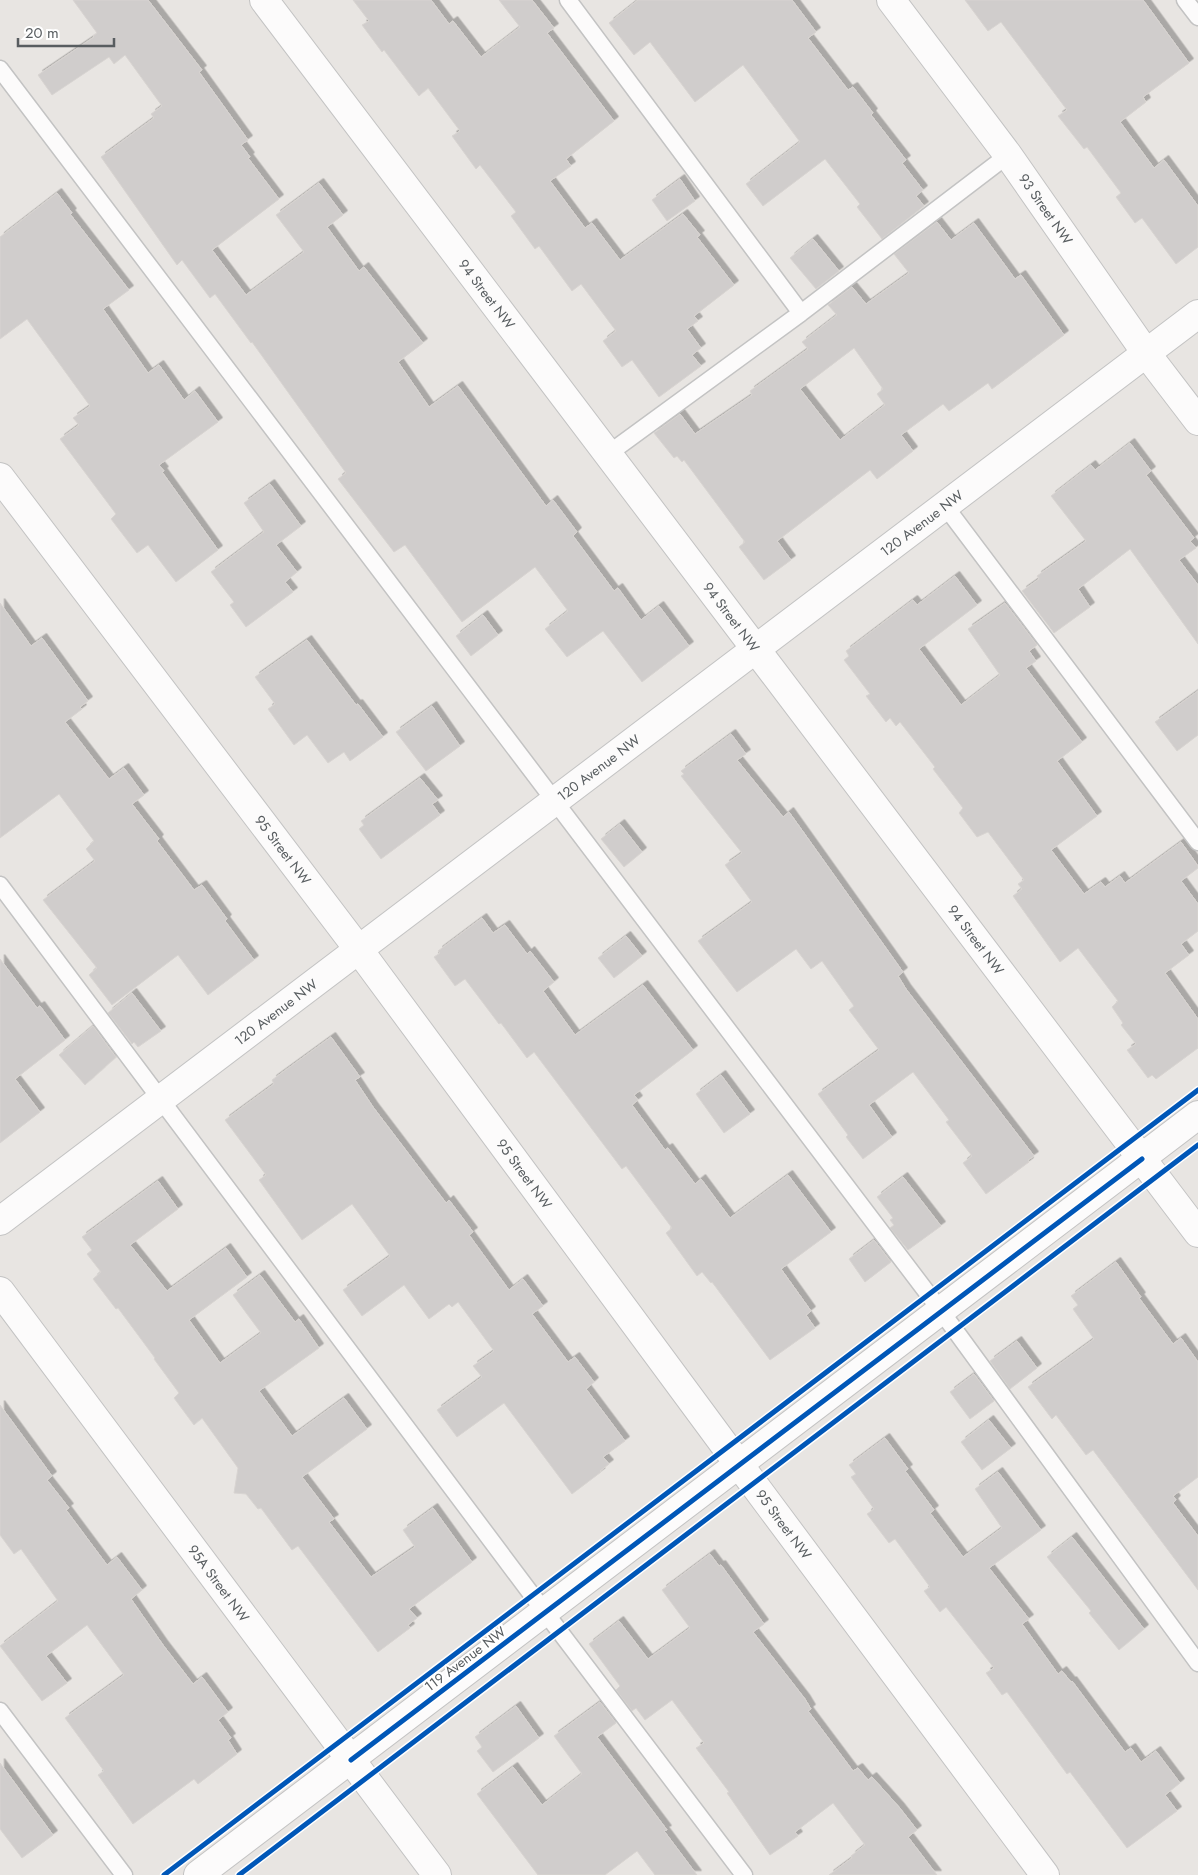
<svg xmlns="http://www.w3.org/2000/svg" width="1198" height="1875" viewBox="0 0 1198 1875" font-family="Jost,sans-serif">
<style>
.building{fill:#d0cdcc;stroke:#d8d4d1;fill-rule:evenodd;filter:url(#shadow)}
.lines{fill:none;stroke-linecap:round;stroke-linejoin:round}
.service-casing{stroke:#c3c3c3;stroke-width:19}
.minor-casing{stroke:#c3c3c3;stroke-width:30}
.service{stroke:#fcfbfb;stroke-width:16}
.minor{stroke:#fcfbfb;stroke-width:28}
.cycleway-casing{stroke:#fff;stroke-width:8}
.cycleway{stroke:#0057b8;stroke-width:5}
.labels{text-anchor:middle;stroke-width:4;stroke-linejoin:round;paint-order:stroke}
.street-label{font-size:14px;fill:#585d60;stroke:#fff}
</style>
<defs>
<filter id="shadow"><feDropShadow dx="4.5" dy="-4.5" stdDeviation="0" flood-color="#0004"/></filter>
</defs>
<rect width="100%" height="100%" fill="#e8e5e2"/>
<path class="building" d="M 73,0 L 148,0 L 202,70 L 199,72 L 248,140 L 241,145 L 250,157 L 248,158 L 279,199 L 212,250 L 246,295 L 304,252 L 276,215 L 319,183 L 343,215 L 327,227 L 359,271 L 364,267 L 423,343 L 398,362 L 429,407 L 458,386 L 546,506 L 553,500 L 577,532 L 573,536 L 614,591 L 618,588 L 641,620 L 659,606 L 689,646 L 642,682 L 603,631 L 567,657 L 545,629 L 568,611 L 535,567 L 462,622 L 405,545 L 394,552 L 338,479 L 346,473 L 252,342 L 251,343 L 215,294 L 210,298 L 182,260 L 177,265 L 101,157 L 154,118 L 151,114 L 162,106 L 125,55 L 114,64 L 109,57 L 52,95 L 38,75 L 94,37 L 93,36 L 97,33 Z
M 353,0 L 431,0 L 449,24 L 453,21 L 481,57 L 520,27 L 499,0 L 532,0 L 554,28 L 547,33 L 614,121 L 566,159 L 571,166 L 550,181 L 585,228 L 592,223 L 620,260 L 683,214 L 700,235 L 697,237 L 734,285 L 694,316 L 698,321 L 687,329 L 701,348 L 692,355 L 701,366 L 659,397 L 632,360 L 622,367 L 603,341 L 616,331 L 581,284 L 572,291 L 539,246 L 535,249 L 511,216 L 516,212 L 480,165 L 476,169 L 452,136 L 460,131 L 428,88 L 419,96 L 384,50 L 382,52 L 362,25 L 369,21 Z
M 638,0 L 792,0 L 816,32 L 808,38 L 848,90 L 853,87 L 873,113 L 871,115 L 906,160 L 902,163 L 923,190 L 916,196 L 924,206 L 882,239 L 857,207 L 860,204 L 825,159 L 763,206 L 746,184 L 800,142 L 743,65 L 695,102 L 650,42 L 634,55 L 609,23 Z
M 965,0 L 1143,0 L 1189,63 L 1143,97 L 1146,102 L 1120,122 L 1154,168 L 1164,160 L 1198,206 L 1198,247 L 1176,264 L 1142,218 L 1135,223 L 1116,197 L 1121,193 L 1087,147 L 1084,149 L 1058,116 L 1067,110 L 1001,22 L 988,31 Z
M 680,179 L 695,201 L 667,221 L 652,200 Z
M 57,193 L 72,213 L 70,214 L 129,290 L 103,309 L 148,373 L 159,365 L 184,400 L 195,391 L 218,422 L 159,465 L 164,471 L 162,472 L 218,550 L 176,582 L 148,545 L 137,553 L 111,519 L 116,514 L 60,439 L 79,425 L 73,418 L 90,406 L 27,319 L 0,339 L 0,237 Z
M 937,222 L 951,240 L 974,223 L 1015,279 L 1021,275 L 1064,335 L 992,389 L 988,383 L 949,411 L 943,404 L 901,435 L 913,451 L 877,479 L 870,470 L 777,541 L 791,560 L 764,580 L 739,547 L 745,542 L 684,460 L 682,462 L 677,456 L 674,458 L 654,433 L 680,414 L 695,434 L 752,395 L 750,391 L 808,349 L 802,342 L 837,315 L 828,305 L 852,287 L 866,304 L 909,273 L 894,254 ZM 854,348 L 883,389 L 877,394 L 885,405 L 840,440 L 800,389 Z
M 813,239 L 839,271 L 816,289 L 790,258 Z
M 1130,443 L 1151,471 L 1146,475 L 1194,538 L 1190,541 L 1196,548 L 1179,560 L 1198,585 L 1198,644 L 1130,549 L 1078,589 L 1090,607 L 1054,633 L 1022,591 L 1039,579 L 1037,576 L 1086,541 L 1051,496 L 1091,465 L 1095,470 Z
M 270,484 L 301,526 L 276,545 L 297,572 L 285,582 L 293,592 L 246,627 L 230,605 L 234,602 L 211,572 L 264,532 L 244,503 Z
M 955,576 L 977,605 L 919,649 L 961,705 L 1000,675 L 968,629 L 1005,603 L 1037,645 L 1029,651 L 1036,661 L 1026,668 L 1082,742 L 1057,761 L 1097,816 L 1051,850 L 1084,894 L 1101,882 L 1105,887 L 1120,876 L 1125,883 L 1181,842 L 1198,866 L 1198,868 L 1181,881 L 1198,904 L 1198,931 L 1181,944 L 1189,955 L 1165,973 L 1198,1019 L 1198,1048 L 1156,1079 L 1152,1075 L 1148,1078 L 1127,1050 L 1136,1044 L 1121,1025 L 1123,1023 L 1112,1007 L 1118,1001 L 1078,948 L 1060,962 L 1013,896 L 1022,889 L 1018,884 L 1024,880 L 988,832 L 977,837 L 959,813 L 963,808 L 933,769 L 935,767 L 900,722 L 896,726 L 890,718 L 886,722 L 866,696 L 870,694 L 844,660 L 849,656 L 846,651 L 913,600 L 917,605 Z
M 0,603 L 31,646 L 42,638 L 88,701 L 80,707 L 82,709 L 65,722 L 109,779 L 124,768 L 144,795 L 132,804 L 159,839 L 157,841 L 194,890 L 202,885 L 227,919 L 225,921 L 254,960 L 208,995 L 178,955 L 112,1005 L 89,975 L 97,968 L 43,900 L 95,861 L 86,849 L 94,841 L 59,794 L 0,838 Z
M 483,615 L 498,635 L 471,656 L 456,636 Z
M 307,640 L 356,705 L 358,704 L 383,737 L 350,761 L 344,752 L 328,763 L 307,735 L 294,745 L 268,709 L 275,704 L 255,677 Z
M 1198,691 L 1198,735 L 1177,751 L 1155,722 Z
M 432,706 L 460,746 L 426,771 L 396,732 Z
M 731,734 L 746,754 L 737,760 L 783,817 L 789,812 L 903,972 L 898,976 L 906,989 L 1034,1156 L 1028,1160 L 1029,1162 L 986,1194 L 963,1163 L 972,1156 L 946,1122 L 949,1120 L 913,1072 L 869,1105 L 892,1137 L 863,1159 L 846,1137 L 848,1135 L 818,1094 L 879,1050 L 849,1010 L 854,1006 L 822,961 L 811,969 L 796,949 L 737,992 L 698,941 L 752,902 L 725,865 L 742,853 L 681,776 L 684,774 L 681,771 Z
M 420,778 L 438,800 L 432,804 L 440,815 L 381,859 L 359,829 L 364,825 L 361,821 Z
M 620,824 L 642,852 L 624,867 L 601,839 Z
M 482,918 L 493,933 L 505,925 L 527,954 L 530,951 L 554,982 L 543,991 L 575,1035 L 643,985 L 693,1050 L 634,1095 L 638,1100 L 632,1105 L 665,1150 L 668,1148 L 695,1184 L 701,1179 L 730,1218 L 788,1175 L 831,1232 L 781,1269 L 811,1311 L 806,1315 L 815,1328 L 770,1360 L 712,1282 L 711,1283 L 702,1272 L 697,1276 L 666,1233 L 672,1228 L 626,1166 L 622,1169 L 534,1052 L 527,1058 L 501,1023 L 499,1024 L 465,979 L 455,986 L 434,957 L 440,953 L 438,951 Z
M 626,936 L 642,956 L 614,978 L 598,958 Z
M 0,959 L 37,1008 L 40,1006 L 65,1040 L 15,1079 L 40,1112 L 0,1143 Z
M 132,993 L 161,1031 L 138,1047 L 134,1042 L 132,1044 L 108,1013 Z
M 93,1026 L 116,1057 L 85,1085 L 59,1055 Z
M 331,1037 L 360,1077 L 355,1080 L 373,1107 L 446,1203 L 449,1200 L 473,1232 L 469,1235 L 509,1290 L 523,1279 L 543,1306 L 532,1314 L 568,1362 L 575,1357 L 594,1382 L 586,1389 L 625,1441 L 603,1457 L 609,1464 L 600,1471 L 601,1472 L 572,1494 L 504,1403 L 457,1437 L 437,1410 L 482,1377 L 473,1366 L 494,1351 L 458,1302 L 452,1307 L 449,1304 L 429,1319 L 404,1285 L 362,1316 L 343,1290 L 390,1256 L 352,1204 L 302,1240 L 259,1180 L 266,1175 L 225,1120 L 274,1084 L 272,1080 Z
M 721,1075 L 750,1114 L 724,1133 L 696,1094 Z
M 903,1177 L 941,1226 L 908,1250 L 890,1228 L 894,1225 L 890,1220 L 893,1218 L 877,1197 Z
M 158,1181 L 178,1209 L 130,1245 L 167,1291 L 226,1248 L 247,1277 L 189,1320 L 220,1363 L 261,1333 L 233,1295 L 260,1275 L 295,1322 L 299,1319 L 319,1348 L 259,1391 L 292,1436 L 344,1398 L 367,1429 L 302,1477 L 334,1519 L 329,1522 L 371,1577 L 415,1547 L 403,1530 L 433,1508 L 472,1562 L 409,1609 L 417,1618 L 408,1625 L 410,1628 L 378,1652 L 298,1546 L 292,1550 L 261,1508 L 258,1509 L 246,1494 L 234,1493 L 238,1468 L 202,1418 L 194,1425 L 191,1421 L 174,1398 L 179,1393 L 154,1359 L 155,1358 L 118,1308 L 116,1309 L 93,1279 L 101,1272 L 87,1254 L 92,1250 L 82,1237 Z
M 874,1240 L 891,1262 L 865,1282 L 849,1259 Z
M 1116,1262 L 1141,1297 L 1139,1298 L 1173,1344 L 1181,1338 L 1198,1362 L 1198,1477 L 1173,1496 L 1176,1500 L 1173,1503 L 1198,1536 L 1198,1590 L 1093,1450 L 1086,1455 L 1056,1415 L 1052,1419 L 1028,1387 L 1094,1339 L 1073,1309 L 1078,1305 L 1071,1296 Z
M 1017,1341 L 1037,1368 L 1010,1389 L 990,1361 Z
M 974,1374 L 994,1401 L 970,1419 L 950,1392 Z
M 0,1405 L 52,1476 L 47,1480 L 69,1508 L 66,1510 L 107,1565 L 117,1557 L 142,1590 L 131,1599 L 163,1645 L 193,1684 L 202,1677 L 228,1712 L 218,1720 L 231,1738 L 228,1740 L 237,1754 L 198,1784 L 194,1779 L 133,1824 L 98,1775 L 104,1771 L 65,1718 L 124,1675 L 87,1625 L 46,1656 L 67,1683 L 42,1701 L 0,1646 L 58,1601 L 21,1549 L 14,1554 L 0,1535 Z
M 989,1420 L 1011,1448 L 982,1470 L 961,1442 Z
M 885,1438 L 908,1469 L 905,1471 L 934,1510 L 930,1513 L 963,1557 L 1002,1528 L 975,1489 L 998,1472 L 1041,1530 L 989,1568 L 1029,1619 L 1022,1624 L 1058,1674 L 1062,1671 L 1071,1682 L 1072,1681 L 1125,1752 L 1131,1748 L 1141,1762 L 1156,1751 L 1180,1783 L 1165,1795 L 1177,1811 L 1127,1848 L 1070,1772 L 1067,1774 L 1007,1692 L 1002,1695 L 986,1673 L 994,1668 L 946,1607 L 940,1612 L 924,1591 L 930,1587 L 895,1539 L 889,1543 L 867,1514 L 874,1509 L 851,1477 L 856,1474 L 849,1465 Z
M 1072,1537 L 1144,1629 L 1119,1650 L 1089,1613 L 1091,1611 L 1047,1557 Z
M 710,1554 L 719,1566 L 721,1565 L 764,1624 L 753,1632 L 805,1699 L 811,1709 L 808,1711 L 853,1771 L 858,1768 L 868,1780 L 872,1777 L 899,1807 L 917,1830 L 908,1837 L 937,1875 L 829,1875 L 852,1858 L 851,1856 L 865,1845 L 833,1803 L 795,1832 L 798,1836 L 770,1855 L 727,1793 L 729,1792 L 696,1748 L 704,1743 L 672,1700 L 645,1720 L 636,1708 L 632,1711 L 616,1690 L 620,1686 L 589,1644 L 619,1621 L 648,1659 L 690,1628 L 662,1590 Z
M 600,1702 L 616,1723 L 597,1737 L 667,1830 L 664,1831 L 697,1875 L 655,1875 L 637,1851 L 605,1875 L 538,1875 L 477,1794 L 513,1767 L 542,1805 L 582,1774 L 554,1736 Z
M 516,1706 L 539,1738 L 493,1772 L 477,1751 L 482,1747 L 475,1737 Z
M 0,1763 L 53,1835 L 22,1858 L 0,1829 Z"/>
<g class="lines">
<defs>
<path id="service" d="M 568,0 L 801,313 L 608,454
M 1185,0 L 1198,17
M 0,69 L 941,1311 L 1198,1663
M 801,313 L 1008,155
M 945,506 L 1198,842
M 0,885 L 532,1595 L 744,1875
M 0,1711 L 124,1875"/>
<g id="minor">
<path id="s1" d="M 264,0 L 1198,1233"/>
<path id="s2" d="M 891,0 L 1008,155 L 1146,353 L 1198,421"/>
<path id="s3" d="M 0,477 L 359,950 L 726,1447 L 1045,1875"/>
<path id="s4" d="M 0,1221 L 1198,314"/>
<path id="s5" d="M 0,1291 L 437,1875"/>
<path d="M 198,1875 L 1198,1115"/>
</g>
</defs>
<use href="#service" class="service-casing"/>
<use href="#minor" class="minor-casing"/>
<use href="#service" class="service"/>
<use href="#minor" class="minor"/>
<defs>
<path id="cycleway" d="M 351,1760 L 1142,1159
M 164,1875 L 1198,1090
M 239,1875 L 1198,1145"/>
</defs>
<use href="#cycleway" class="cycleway-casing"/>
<use href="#cycleway" class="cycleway"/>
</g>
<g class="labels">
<g class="street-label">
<text dy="5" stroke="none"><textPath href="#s2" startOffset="260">93 Street NW</textPath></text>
<text dy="5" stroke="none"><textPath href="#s1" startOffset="369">94 Street NW</textPath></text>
<text dy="5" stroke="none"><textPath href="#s4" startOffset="1156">120 Avenue NW</textPath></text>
<text dy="5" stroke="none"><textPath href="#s1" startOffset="774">94 Street NW</textPath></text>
<text dy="5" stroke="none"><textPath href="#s4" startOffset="751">120 Avenue NW</textPath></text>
<text dy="5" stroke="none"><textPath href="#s3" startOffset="468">95 Street NW</textPath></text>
<text dy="5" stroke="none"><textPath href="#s1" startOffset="1179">94 Street NW</textPath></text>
<text dy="5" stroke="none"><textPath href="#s4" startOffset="346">120 Avenue NW</textPath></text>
<text dy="5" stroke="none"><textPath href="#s3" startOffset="872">95 Street NW</textPath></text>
<text dy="5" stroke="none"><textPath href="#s3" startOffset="1308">95 Street NW</textPath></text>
<text dy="5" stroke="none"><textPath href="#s5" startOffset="365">95A Street NW</textPath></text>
<text transform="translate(465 1659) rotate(-37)" y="5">119 Avenue NW</text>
</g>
</g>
<path d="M18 38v8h96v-8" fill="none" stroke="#585d60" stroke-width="2.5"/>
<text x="25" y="38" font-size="15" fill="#585d60" stroke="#ffffff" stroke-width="4" paint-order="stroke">20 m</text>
</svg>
